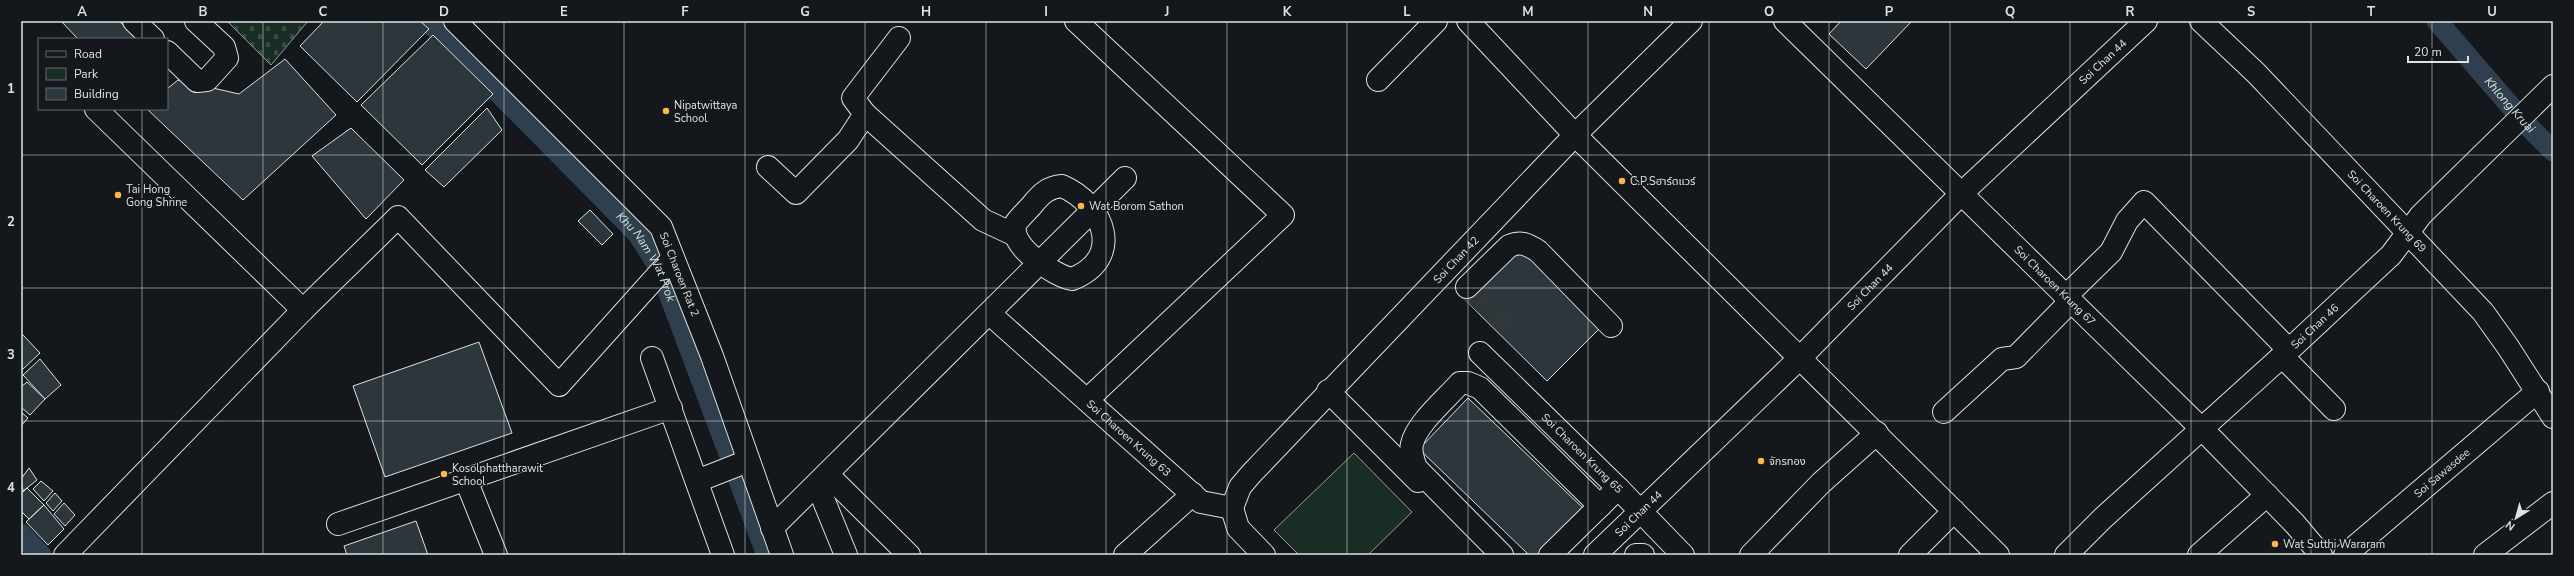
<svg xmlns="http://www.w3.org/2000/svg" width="2574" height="576" viewBox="0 0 2574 576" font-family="'Nunito Sans','Noto Sans Thai',sans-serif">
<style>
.cemetery{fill:url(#cemetery-stones);stroke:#939e99}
.green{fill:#1a2d24;stroke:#939e99}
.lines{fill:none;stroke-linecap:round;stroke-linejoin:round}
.canal{stroke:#2f3f4d;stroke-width:21}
.building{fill:#2c363c;stroke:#d8e6dc}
.minor-tunnel{stroke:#313739;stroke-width:22;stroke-dasharray:22 11;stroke-linecap:butt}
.minor-casing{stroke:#d8e6dc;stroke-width:24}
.minor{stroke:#14181c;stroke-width:22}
.grid{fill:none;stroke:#d8e6dc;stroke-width:1;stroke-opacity:0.55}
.poi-dot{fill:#ffb74d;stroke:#14181c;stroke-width:1.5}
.labels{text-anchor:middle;stroke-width:3;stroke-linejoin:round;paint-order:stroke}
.street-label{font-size:11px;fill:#d8e6dc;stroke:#14181c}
.poi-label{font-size:11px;fill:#d8e6dc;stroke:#14181c;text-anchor:start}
.water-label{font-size:12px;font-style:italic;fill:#d8e6dc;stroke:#14181c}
.neatline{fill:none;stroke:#d8e6dc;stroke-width:1.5}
.grid-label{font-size:13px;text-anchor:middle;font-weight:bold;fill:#d8e6dc}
</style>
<defs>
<pattern id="cemetery-stones" width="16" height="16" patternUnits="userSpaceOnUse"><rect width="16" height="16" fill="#1a2d24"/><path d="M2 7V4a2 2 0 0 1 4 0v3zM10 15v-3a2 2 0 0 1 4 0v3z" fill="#3b4b43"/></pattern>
</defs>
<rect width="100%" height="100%" fill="#14181c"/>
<path class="cemetery" d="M 227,21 L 308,21 L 271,65 Z"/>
<path class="green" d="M 1354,453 L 1412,512 L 1368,555 L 1299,555 L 1274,530 Z"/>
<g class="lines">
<g class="canal">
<path id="s1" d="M 428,21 L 638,234 L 659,267 L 767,555"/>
<path id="s2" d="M 2437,21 L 2526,124 L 2553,151"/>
<path d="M 21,534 L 41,555"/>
</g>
</g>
<path class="building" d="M 61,21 L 119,21 L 139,39 L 78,39 Z
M 324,21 L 420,21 L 429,29 L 357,102 L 300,46 Z
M 1841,21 L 1912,21 L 1866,69 L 1829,34 Z
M 433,35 L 493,94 L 422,165 L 361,105 Z
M 285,59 L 336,115 L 243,200 L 147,109 L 167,109 L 167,89 L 178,80 L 239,94 Z
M 487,108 L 502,130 L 444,187 L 425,170 Z
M 351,128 L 404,180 L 366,219 L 312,156 Z
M 590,210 L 613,234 L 602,245 L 578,221 Z
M 1519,241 L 1604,324 L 1547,381 L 1463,298 Z
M 22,334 L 40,353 L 22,370 L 21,335 Z
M 479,342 L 512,433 L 385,477 L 353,386 Z
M 40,359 L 61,385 L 45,399 L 23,375 Z
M 27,382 L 45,399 L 30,415 L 21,407 L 21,387 Z
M 1468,398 L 1584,509 L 1540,555 L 1529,555 L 1419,449 Z
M 21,412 L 28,418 L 21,426 Z
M 29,468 L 37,480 L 23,491 L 21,479 Z
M 41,481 L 53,491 L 44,501 L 33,489 Z
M 27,488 L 44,505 L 29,519 L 21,511 L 21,494 Z
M 55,493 L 62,501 L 53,511 L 46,503 Z
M 64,503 L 75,515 L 65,526 L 54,514 Z
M 44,505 L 64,529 L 48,545 L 26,522 Z
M 416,521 L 428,555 L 347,555 L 344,546 Z"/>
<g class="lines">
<path class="minor-tunnel" d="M 1470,290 L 1518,335"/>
<defs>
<g id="minor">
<path d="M 134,21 L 153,39"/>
<path id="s3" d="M 455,21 L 661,227 L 712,356 L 782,555"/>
<path d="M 1076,21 L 1283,215 L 1087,400"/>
<path d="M 1468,21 L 1575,135 L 1998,555"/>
<path id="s4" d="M 1785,21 L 2212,439 L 2295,524 L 2321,555"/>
<path id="s5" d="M 2201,21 L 2256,73 L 2483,312 L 2508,347 L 2553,417"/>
<path d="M 167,52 L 197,81 L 207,80 L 227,58 L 224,47 L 196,21"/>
<path d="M 1378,80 L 1436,21"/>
<path d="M 96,109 L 303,310"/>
<path d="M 865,114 L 983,220 L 1015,235"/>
<path d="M 768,167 L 796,193 L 848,140 L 865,114 L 853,98 L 899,38"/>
<path d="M 1062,186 C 1104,204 1125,258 1072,279 C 1055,276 1006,245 1016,223 C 1020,217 1028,210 1032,205 C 1041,194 1048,187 1062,186 Z"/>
<path d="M 1467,287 L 1509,246 C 1521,241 1527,244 1538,251 L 1611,326"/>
<path d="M 2065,297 L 2111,252 L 2127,221 L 2144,202 L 2289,350"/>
<path id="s6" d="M 990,314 L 1201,502 L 1232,508"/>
<path id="s7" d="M 1480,353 L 1618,488 L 1683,555"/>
<path d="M 2282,356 L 2334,409"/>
<path d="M 652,358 L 723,555"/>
<path d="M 1328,391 L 1418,481"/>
<path d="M 1944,412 L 2002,359 L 2016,357 L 2070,302"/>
<path d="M 827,474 L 909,555"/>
<path d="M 466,480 L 496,555"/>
<path d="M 697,481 L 748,461"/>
<path d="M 817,484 L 846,555"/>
<path id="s8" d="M 1232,508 L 1240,487 L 1251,474 L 1575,135 L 1691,21"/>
<path d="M 1232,508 L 1238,528 L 1264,555"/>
<path d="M 338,524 L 671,408"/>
<path d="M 772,528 L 1125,178"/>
<path d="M 65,555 L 303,310 L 398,217 L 559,385 L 673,258"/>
<path d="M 1125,555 L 1193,494"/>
<path d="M 1502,555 L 1416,468 C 1413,460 1410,452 1412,444 C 1416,424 1447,398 1460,383 L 1468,383 L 1480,388 L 1600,506 L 1618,488"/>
<path d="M 1550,555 L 1600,506"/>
<path id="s9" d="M 1595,555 L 1801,357 L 1962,193 L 2146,21"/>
<path d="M 1636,555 L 1643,555"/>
<path d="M 1751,555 L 1821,483 L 1877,433"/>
<path d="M 1910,555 L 1954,511"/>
<path id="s10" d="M 2066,555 L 2103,518 L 2289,350 L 2391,255 L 2421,215 L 2553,86"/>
<path d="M 2199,555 L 2267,495"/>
<path id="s11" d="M 2345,555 L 2538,391"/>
<path d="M 2485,555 L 2553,503"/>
</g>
</defs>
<use href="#minor" class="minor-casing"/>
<use href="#minor" class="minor"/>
</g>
<path class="grid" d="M 142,21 L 142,39M 263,21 L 263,555M 383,21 L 383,555M 504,21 L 504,555M 624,21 L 624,555M 745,21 L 745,555M 865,21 L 865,555M 986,21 L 986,555M 1106,21 L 1106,555M 1227,21 L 1227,555M 1347,21 L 1347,555M 1468,21 L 1468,555M 1588,21 L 1588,555M 1709,21 L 1709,555M 1829,21 L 1829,555M 1950,21 L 1950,555M 2070,21 L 2070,555M 2191,21 L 2191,555M 2311,21 L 2311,555M 2432,21 L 2432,555M 142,109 L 142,555M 21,155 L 2553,155M 21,288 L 2553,288M 21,421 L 2553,421"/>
<g class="poi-dot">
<circle cx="666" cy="111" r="4"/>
<circle cx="1622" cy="181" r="4"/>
<circle cx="118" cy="195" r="4"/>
<circle cx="1081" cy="206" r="4"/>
<circle cx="1761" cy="461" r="4"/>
<circle cx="444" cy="474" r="4"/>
<circle cx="2275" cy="544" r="4"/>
</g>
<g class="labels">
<g class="street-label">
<text dy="4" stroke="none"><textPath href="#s9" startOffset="708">Soi Chan 44</textPath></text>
<text dy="4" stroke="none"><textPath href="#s5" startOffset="266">Soi Charoen Krung 69</textPath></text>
<text dy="4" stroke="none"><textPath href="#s8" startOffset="336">Soi Chan 42</textPath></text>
<text dy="4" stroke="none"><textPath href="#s3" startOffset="342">Soi Charoen Rat 2</textPath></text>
<text dy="4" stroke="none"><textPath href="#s4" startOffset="378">Soi Charoen Krung 67</textPath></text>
<text dy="4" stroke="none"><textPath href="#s9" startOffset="384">Soi Chan 44</textPath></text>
<text dy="4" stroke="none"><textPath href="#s10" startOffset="338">Soi Chan 46</textPath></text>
<text dy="4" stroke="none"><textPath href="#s6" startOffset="186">Soi Charoen Krung 63</textPath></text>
<text dy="4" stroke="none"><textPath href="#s7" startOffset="143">Soi Charoen Krung 65</textPath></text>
<text dy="4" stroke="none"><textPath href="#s11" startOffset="127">Soi Sawasdee</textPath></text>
<text dy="4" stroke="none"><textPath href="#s9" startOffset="60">Soi Chan 44</textPath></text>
</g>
<g class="poi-label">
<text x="674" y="109">Nipatwittaya<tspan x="674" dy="13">School</tspan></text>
<text x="1630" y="185">C.P.Sฮาร์ดแวร์</text>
<text x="126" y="193">Tai Hong<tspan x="126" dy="13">Gong Shrine</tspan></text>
<text x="1089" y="210">Wat Borom Sathon</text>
<text x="1769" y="465">จักรทอง</text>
<text x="452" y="472">Kosolphattharawit<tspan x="452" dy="13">School</tspan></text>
<text x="2283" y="548">Wat Sutthi Wararam</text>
</g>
<g class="water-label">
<text dy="4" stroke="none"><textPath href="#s2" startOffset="111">Khlong Kruai</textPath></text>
<text dy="4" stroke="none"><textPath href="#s1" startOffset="323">Khu Nam Wat Prok</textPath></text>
</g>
</g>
<rect width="2574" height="576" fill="none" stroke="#14181c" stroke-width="44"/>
<rect x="38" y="38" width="130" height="72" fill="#14181c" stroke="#626a69"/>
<rect x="46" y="51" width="20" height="6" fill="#14181c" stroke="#626a69"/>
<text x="74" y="58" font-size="12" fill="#d8e6dc">Road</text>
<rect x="46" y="68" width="20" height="12" fill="#1a2d24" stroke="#626a69"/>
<text x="74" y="78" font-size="12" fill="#d8e6dc">Park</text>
<rect x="46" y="88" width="20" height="12" fill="#2c363c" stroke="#626a69"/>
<text x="74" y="98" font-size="12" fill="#d8e6dc">Building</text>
<g transform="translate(2516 518) rotate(217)" stroke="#14181c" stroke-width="3" paint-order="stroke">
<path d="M0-3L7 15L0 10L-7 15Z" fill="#d8e6dc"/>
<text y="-6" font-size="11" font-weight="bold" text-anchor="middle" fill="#d8e6dc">N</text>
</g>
<path d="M2408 56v6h60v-6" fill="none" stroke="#d8e6dc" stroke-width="2"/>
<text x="2414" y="56" font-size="12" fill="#d8e6dc" stroke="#14181c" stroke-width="3" paint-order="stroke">20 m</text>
<rect x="22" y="22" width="2530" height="532" class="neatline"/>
<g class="grid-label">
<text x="82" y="16">A</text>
<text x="203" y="16">B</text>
<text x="323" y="16">C</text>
<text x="444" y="16">D</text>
<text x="564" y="16">E</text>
<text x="685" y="16">F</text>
<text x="805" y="16">G</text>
<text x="926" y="16">H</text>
<text x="1046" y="16">I</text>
<text x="1167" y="16">J</text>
<text x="1287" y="16">K</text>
<text x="1407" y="16">L</text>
<text x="1528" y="16">M</text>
<text x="1648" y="16">N</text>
<text x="1769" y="16">O</text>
<text x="1889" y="16">P</text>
<text x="2010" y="16">Q</text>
<text x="2130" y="16">R</text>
<text x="2251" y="16">S</text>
<text x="2371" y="16">T</text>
<text x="2492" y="16">U</text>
<text x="11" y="93">1</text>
<text x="11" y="226">2</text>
<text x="11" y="359">3</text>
<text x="11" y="492">4</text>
</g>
</svg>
